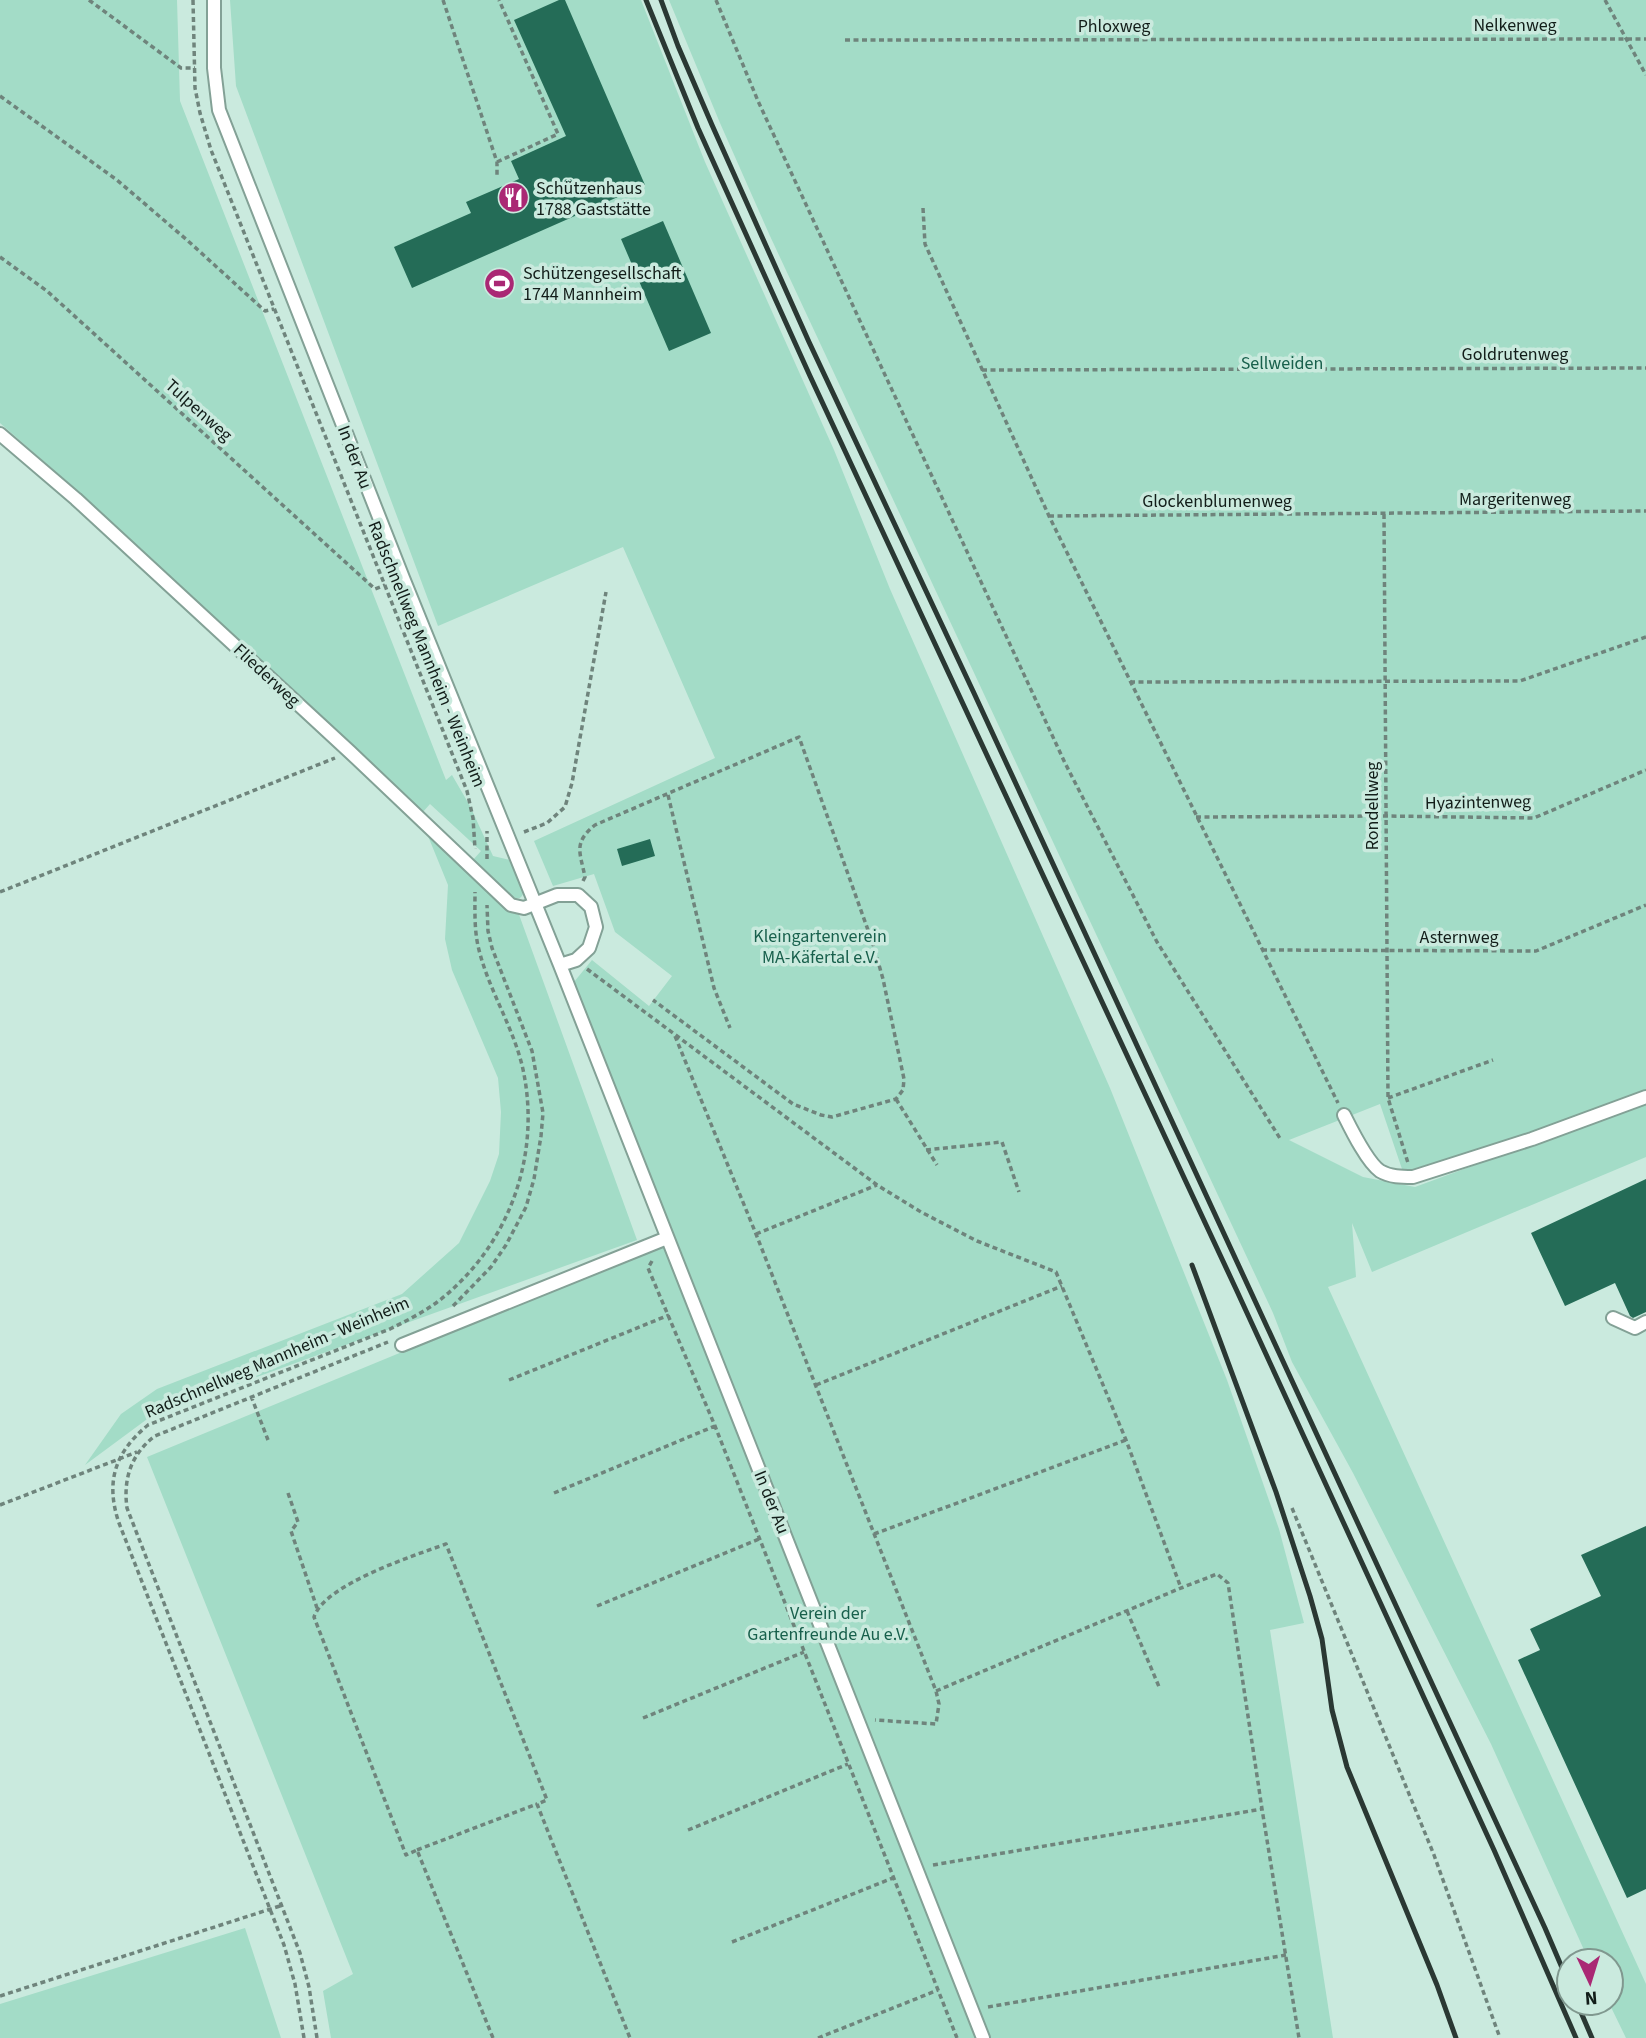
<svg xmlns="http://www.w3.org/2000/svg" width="1646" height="2038" viewBox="0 0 1646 2038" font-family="'Source Sans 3',sans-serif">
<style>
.green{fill:#a3dcc7;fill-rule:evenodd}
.building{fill:#246c57}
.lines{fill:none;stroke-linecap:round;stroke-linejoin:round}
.service-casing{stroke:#83a196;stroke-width:16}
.path{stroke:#6f847c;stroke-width:3.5;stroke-dasharray:5 3.5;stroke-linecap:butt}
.service{stroke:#fff;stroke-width:12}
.rail{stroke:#2a3833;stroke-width:5}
.labels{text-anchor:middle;stroke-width:7;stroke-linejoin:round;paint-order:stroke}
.street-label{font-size:18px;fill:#121d19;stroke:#caeade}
.poi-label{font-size:18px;fill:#121d19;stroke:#caeade;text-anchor:start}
.park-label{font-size:18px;fill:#18604c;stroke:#caeade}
</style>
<rect width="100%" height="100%" fill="#caeade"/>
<path class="green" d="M 0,0 L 177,0 L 180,101 L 446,780 L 452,775 L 470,806 L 493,856 L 510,860 L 523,894 C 520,900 518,898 513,898 L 637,1240 L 154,1414 L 85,1465 L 121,1414 L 157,1389 L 402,1294 L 459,1243 L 490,1181 L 499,1154 L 501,1112 L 498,1078 L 452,970 L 445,939 L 448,885 L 417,809 L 82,495 L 0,423 ZM 430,804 L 481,851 L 473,860 L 422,813 Z
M 230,0 L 641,0 L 705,162 L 834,450 L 890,589 L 1110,1088 L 1227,1380 L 1279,1529 L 1304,1623 L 1270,1630 L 1333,2038 L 331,2038 L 323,1991 L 353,1974 L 147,1457 L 676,1239 L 574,982 L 592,960 L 649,1006 L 672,976 L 615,932 L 594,874 L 553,886 L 534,841 L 715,758 L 623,547 L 438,626 L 236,86 Z
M 669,0 L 1646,0 L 1646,1091 L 1528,1135 L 1403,1172 L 1380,1104 L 1289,1140 L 1363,1177 L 1415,1187 L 1646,1102 L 1646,1157 L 1372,1272 L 1352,1223 L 1356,1277 L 1328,1287 L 1646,1984 L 1646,2038 L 1626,2038 L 1609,2003 L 1611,2003 L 1611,1961 L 1589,1961 L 1491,1744 L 1353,1473 L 1292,1362 L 1273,1313 L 770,236 L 720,123 Z
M 245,1928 L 281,2038 L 0,2038 L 0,2004 Z"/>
<path class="building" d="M 559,0 L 565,0 L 645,185 L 412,288 L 394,247 L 471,213 L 466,202 L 519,179 L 511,161 L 566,136 L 514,20 Z
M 663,221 L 711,333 L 669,351 L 621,239 Z
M 650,839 L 655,856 L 622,866 L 617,849 Z
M 1646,1179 L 1646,1312 L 1633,1318 L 1630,1316 L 1615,1283 L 1565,1306 L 1531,1233 Z
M 1646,1526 L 1646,1889 L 1627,1898 L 1518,1660 L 1540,1650 L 1530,1629 L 1601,1596 L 1581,1555 Z"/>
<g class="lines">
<defs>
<path id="service" d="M 214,0 L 214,68 L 219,110 L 403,578 L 560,965 L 983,2038
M 0,434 L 76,499 L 350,752 L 511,905 L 524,908 L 557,895 L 578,895 L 591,907 L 596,927 L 589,948 L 576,960 L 560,965
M 1344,1115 C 1351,1129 1367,1162 1380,1171 C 1390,1177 1402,1177 1413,1177 L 1532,1139 L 1646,1097
M 1613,1318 L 1635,1328 L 1646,1322
M 402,1345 L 667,1238"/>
</defs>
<use href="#service" class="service-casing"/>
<path class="path" d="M 89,0 L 181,68 L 195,68
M 193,0 L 195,88 L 200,113 L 211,150 L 467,791 L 473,818 L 475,849
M 443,0 L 497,162 L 497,175
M 716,0 L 758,101 L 1065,763 L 1157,942 L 1281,1140
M 1605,0 L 1646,75
M 845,40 L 1646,39
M 0,96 L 117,180 L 187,240 L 265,311 L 274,309
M 497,162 L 558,134 L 499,0
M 923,208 L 925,244 L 1049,516 L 1338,1103
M 0,257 L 47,291 L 375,589 L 385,585
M 982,370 L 1646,368
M 1384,514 L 1388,1098 L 1408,1163
M 1049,516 L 1646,511
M 1130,682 L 1520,681 L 1646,637
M 668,795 L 714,988 L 730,1028
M 1196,817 L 1386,816 L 1534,818 L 1646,770
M 524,832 L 547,823 L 565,807 L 572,783 L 606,592
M 487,859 L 487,831
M 583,881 L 585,877 C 580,852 573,843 595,825 L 799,737 L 873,944 L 883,979 L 904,1079 L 903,1090 L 896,1099 L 832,1117 L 821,1115 L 793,1104 L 653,1000
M 0,892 L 335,758
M 1262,950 L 1536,951 L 1646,905
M 587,969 L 877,1185 L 921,1212 L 977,1241 L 1056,1272 L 1126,1440 L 1181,1588
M 675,1036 L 756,1234 L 936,1691 L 939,1704 L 936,1724 L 875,1720
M 1388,1098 L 1493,1060
M 896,1099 L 937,1165
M 926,1150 L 1002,1142 L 1019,1192
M 756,1234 L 877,1185
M 652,1261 L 648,1268 L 715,1426 L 957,2038
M 453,1306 L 491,1267 L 506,1245 L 526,1207 L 534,1179 L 541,1136 L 543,1113 L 532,1051 L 492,948 L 488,931 L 487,905
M 509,1380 L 669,1315
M 816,1385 L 1062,1286
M 251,1396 L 268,1440
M 288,1493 L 298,1522 L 291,1531 L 317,1608
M 554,1493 L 715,1426
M 0,1505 L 137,1452
M 1292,1508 L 1434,1855 L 1500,2038
M 874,1534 L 1126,1440
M 597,1606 L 759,1539
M 1127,1611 L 1160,1689
M 936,1691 L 1181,1588 L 1217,1574 L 1228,1583 L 1262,1809 L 1299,2038
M 643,1718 L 804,1652
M 688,1830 L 848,1764
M 417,1850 L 537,1804
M 933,1865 L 1262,1809
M 732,1942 L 893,1878
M 0,1996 L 283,1905
M 988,2007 L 1286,1955
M 304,2038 L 295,1984 L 284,1945 L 119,1523 C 105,1482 115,1452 148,1425 L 390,1329 C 406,1321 422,1313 436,1303 C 509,1248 543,1154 522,1065 C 512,1025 489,990 479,950 C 474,931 475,911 475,892
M 317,2038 L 309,1987 L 300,1953 L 127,1508 C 123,1479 131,1454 155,1436 L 388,1342
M 493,2038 L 417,1850 L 406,1855 L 314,1617 C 325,1584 413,1556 446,1544 L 547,1800 L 537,1804 L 630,2038
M 818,2038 L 938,1990"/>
<use href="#service" class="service"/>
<path class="rail" d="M 646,0 L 698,128 L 810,376 L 1236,1289 L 1494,1850 L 1576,2038
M 661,0 L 678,46 L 712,125 L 809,342 L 973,691 L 1545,1928 L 1569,1984
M 1192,1265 L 1276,1492 L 1310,1596 L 1322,1639 L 1332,1710 L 1347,1767 L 1437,1985 L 1456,2038
M 1577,2003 L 1592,2038"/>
</g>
<defs>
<symbol id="restaurant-disc" viewBox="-11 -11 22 22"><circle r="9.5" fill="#aa2874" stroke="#caeade"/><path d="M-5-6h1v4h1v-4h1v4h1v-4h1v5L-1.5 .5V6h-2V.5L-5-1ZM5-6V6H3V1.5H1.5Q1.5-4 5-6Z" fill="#fff"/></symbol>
<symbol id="stadium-disc" viewBox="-11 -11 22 22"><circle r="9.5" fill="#aa2874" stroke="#caeade"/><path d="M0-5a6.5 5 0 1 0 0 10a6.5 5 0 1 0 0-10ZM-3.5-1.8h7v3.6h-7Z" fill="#fff"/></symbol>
</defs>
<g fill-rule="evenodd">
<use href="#restaurant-disc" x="496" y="180" width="35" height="35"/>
<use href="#stadium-disc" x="482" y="266" width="35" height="35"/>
</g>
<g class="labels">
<g class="street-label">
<text x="1515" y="31">Nelkenweg</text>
<text x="1114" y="32">Phloxweg</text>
<text x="1515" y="360">Goldrutenweg</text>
<text transform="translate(199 410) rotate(42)" y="6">Tulpenweg</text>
<text transform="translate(355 457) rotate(69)" y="6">In der Au</text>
<text x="1515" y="505">Margeritenweg</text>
<text x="1217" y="507">Glockenblumenweg</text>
<text transform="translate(427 654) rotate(68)" y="6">Radschnellweg Mannheim - Weinheim</text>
<text transform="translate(267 675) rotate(43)" y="6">Fliederweg</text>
<text transform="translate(1478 802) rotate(-1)" y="6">Hyazintenweg</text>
<text transform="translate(1372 806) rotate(-90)" y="6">Rondellweg</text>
<text x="1459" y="943">Asternweg</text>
<text transform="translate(277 1357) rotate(-23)" y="6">Radschnellweg Mannheim - Weinheim</text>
<text transform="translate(772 1502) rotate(68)" y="6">In der Au</text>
</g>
<g class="poi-label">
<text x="536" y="194">Schützenhaus<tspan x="536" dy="21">1788 Gaststätte</tspan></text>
<text x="523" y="279">Schützengesellschaft<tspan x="523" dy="21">1744 Mannheim</tspan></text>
</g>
<g class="park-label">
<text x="1282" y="369">Sellweiden</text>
<text x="820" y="942">Kleingartenverein<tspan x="820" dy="21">MA-Käfertal e.V.</tspan></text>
<text x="828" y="1619">Verein der<tspan x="828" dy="21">Gartenfreunde Au e.V.</tspan></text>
</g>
</g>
<g transform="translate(1590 1982) rotate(176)"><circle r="33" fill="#caeade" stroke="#80988f" stroke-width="2"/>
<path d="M0-5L12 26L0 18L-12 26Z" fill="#aa2874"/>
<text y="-10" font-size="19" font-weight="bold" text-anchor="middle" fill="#121d19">N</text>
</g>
</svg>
